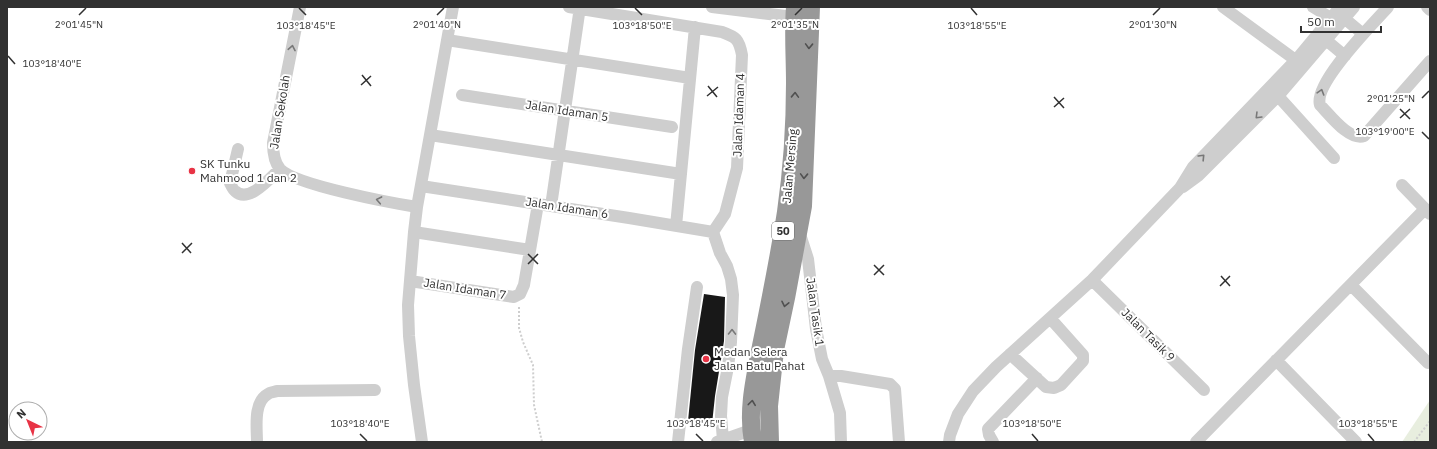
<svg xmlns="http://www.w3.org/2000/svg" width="1437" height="449" viewBox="0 0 1437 449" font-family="'IBM Plex Sans',sans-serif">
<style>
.green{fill:#e8eedf}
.building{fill:#181818}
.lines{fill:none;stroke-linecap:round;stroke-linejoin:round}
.path{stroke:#cecece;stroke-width:2;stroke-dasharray:2 2;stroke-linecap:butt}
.minor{stroke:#cecece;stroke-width:12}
.highway{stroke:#989898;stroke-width:18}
.oneway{stroke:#505050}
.oneway2{stroke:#787878}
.ticks{fill:none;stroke:#313131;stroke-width:1.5}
.poi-dot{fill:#e83345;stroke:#fff;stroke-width:1.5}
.labels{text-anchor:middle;stroke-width:4;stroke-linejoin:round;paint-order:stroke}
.shield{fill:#fff;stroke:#6f6f6f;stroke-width:1}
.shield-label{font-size:11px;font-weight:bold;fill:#313131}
.street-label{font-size:12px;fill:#313131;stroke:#fff}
.poi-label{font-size:12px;fill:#313131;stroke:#fff;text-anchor:start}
.ticks-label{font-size:10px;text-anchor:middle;fill:#313131;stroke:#fff;stroke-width:4;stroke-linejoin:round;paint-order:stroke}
</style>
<rect width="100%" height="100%" fill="#fff"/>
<path class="green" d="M 1430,400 L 1430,442 L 1402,442 Z"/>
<path class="building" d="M 704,294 L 725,297 L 724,341 L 715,396 L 712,424 L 688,421 L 695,350 Z"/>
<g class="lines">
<path class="path" d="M 519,307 L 519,328 L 523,342 L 533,365 L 534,405 L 542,442
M 1414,442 L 1430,421"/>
<path class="minor" d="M 300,7 L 273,143 C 273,151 274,162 280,169 C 295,185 392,203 417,207
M 569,7 L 722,32 C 736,37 739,39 742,55 L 737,168 L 725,214 L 713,232
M 712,7 L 794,17
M 1223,7 L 1301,64
M 1313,7 L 1331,18
M 1388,7 C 1373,24 1313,83 1320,105 C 1330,115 1349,141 1364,136 L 1430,61
M 1427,7 L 1430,10
M 1338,13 L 1363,34
M 447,40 L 690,78
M 1326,40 L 1345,56
M 462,95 L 672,127
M 1278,96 L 1334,158
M 430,135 L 681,174
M 238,149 L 230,183 C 231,185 233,190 235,191 C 249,204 270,178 280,169
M 1402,185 L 1430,214
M 421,186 L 629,218 L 713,232
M 1183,187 L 1198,176 L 1278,96 L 1354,7
M 551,206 L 580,7
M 676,226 L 695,27
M 799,231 L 808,259 L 816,329 L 822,359 L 829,376 L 840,413 L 841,442
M 414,232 L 530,250
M 713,232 L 720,253 L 727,266 L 731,279 L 733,295 L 731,342 L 728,367 L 722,397 L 721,416 L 723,440
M 1092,280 L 1204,390
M 410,281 L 514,297 L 520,294 L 524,285 L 538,204
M 1351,285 L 1428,363
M 1010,354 L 1046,387 L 1054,388 L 1061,385 L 1083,361 L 1083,355 L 1050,318
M 1276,360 L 1356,442
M 829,376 L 841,376 L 890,384 L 895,389 L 899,442
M 257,442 C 257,428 253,402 268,394 C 270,392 274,392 277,391 L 375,390
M 422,442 L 414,385 L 409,336 L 408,305 L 414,232 L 417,207 L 453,7
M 678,442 L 688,349 L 697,287
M 717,442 L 751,430
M 949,442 L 950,435 L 958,414 L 973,391 L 996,367 L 1092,280 L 1180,188 L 1193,167 L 1296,60 L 1340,7
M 993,442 L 989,435 L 988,429 L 1037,378
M 1196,442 L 1425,209"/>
<path class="highway" d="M 753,442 C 747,410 755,377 761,346 C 770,302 779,257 786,212 C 792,170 795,126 795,83 C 795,57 793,32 795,7
M 770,442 L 769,406 L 775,350 L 786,298 L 803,206 L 811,7"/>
</g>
<defs><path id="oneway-chevron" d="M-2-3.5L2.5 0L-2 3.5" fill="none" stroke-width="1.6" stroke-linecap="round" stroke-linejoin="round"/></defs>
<g class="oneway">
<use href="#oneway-chevron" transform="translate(809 46) rotate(92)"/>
<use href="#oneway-chevron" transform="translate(795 95) rotate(-88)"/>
<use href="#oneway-chevron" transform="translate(804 176) rotate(92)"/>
<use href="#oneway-chevron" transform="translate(785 304) rotate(102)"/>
<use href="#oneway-chevron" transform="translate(752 403) rotate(-83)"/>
</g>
<g class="oneway2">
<use href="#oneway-chevron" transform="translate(292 48) rotate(-79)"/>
<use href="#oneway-chevron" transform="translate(1321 92) rotate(-73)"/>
<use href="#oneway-chevron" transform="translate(1258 116) rotate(135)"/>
<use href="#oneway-chevron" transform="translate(1202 157) rotate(-46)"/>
<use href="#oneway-chevron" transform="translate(379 200) rotate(-169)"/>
<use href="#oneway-chevron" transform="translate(732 332) rotate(-89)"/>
</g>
<path class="ticks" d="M 299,8 L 306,15M 635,8 L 642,15M 971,8 L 977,15M 79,15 L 86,8M 437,15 L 444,8M 795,15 L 802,8M 1153,15 L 1160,8M 8,56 L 15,64M 362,75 L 371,86M 361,85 L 371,76M 708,86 L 717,97M 707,96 L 718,87M 1054,97 L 1064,108M 1422,98 L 1429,91M 1054,107 L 1064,98M 1400,109 L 1410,119M 1400,118 L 1410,109M 1422,132 L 1429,139M 182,243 L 191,253M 182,253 L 192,243M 528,254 L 538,264M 528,264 L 538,254M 874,265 L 884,275M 874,275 L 884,265M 1221,276 L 1230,286M 1220,286 L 1230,276M 360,434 L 367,441M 696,434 L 703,441M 1032,434 L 1038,441M 1368,434 L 1374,441"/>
<g class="poi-dot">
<circle cx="192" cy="171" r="4"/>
<circle cx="706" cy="359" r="4"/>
</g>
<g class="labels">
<rect class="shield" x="772" y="222" width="22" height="18" rx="3"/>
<g class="shield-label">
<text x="783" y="235">50</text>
</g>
<g class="street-label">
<text transform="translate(567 111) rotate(9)" y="4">Jalan Idaman 5</text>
<text transform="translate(280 112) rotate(-81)" y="4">Jalan Sekolah</text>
<text transform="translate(739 115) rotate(-88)" y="4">Jalan Idaman 4</text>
<text transform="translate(790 166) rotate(-85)" y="4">Jalan Mersing</text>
<text transform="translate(567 208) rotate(9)" y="4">Jalan Idaman 6</text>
<text transform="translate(465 289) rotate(9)" y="4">Jalan Idaman 7</text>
<text transform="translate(815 312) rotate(82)" y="4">Jalan Tasik 1</text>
<text transform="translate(1148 335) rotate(45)" y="4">Jalan Tasik 9</text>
</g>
<g class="poi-label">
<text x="200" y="168">SK Tunku<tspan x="200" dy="14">Mahmood 1 dan 2</tspan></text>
<text x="714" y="356">Medan Selera<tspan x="714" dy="14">Jalan Batu Pahat</tspan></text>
</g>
</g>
<g class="ticks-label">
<text x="79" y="28">2°01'45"N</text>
<text x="437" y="28">2°01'40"N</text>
<text x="795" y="28">2°01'35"N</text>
<text x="1153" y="28">2°01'30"N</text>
<text x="306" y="29">103°18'45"E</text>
<text x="642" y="29">103°18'50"E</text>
<text x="977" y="29">103°18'55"E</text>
<text x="52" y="67">103°18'40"E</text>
<text x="1391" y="102">2°01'25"N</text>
<text x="1385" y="135">103°19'00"E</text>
<text x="360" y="427">103°18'40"E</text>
<text x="696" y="427">103°18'45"E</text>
<text x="1032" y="427">103°18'50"E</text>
<text x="1368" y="427">103°18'55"E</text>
</g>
<rect width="1437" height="449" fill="none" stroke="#313131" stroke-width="16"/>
<g transform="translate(28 421) rotate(317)"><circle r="19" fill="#ffffff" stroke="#adadad"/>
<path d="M0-3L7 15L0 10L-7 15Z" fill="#e83345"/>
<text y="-6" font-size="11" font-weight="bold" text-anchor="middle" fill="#313131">N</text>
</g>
<path d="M1301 26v6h80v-6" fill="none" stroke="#313131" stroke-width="2"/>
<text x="1307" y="26" font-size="12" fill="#313131" stroke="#ffffff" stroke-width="3" paint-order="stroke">50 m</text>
</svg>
